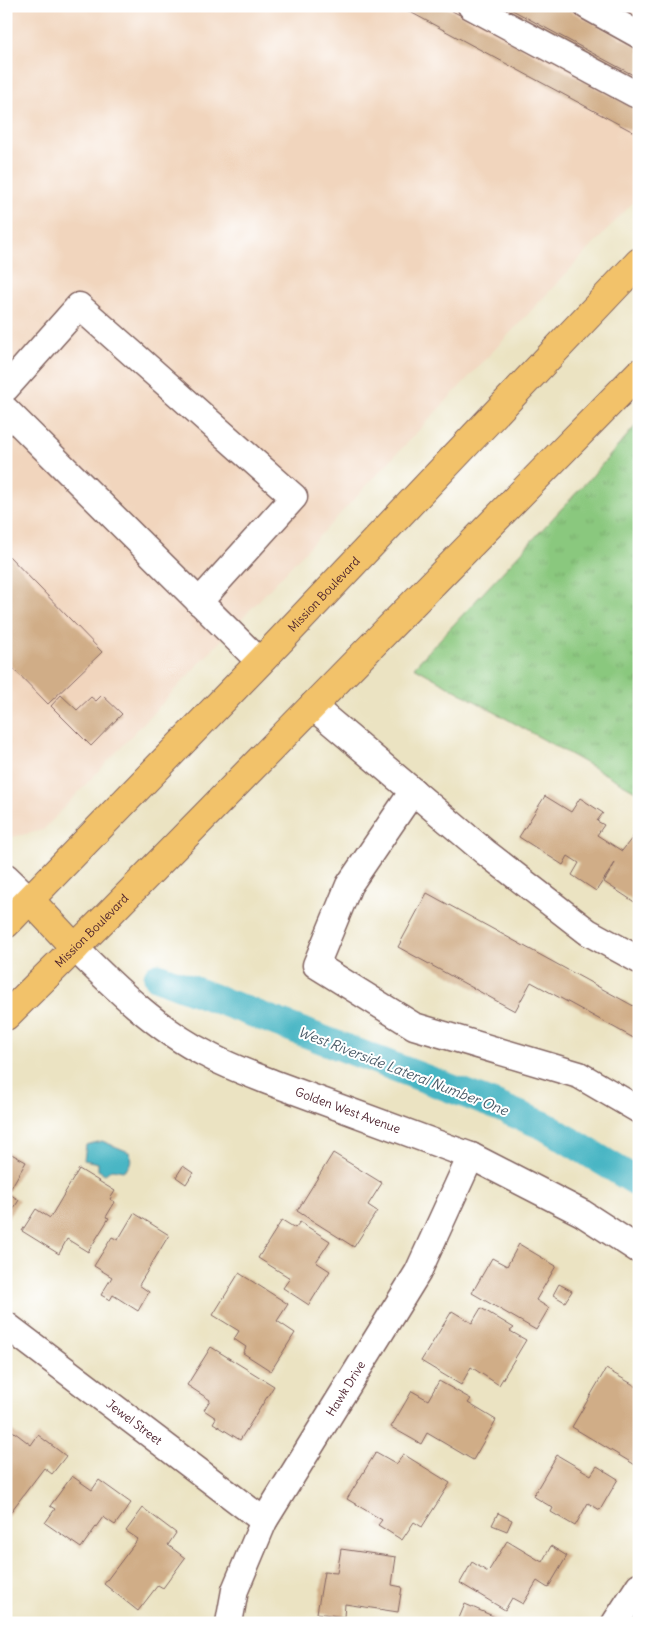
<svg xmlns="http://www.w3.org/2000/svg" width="645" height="1629" viewBox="0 0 645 1629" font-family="Delius,sans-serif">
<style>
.built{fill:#f1d5bd}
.grass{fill:url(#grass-tufts);stroke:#6a7454}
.water{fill:#49b6c4;stroke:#4a6a78}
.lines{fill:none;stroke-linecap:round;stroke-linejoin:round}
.canal{stroke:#49b6c4;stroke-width:29}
.building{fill:#d0ad87}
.minor-casing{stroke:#826460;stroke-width:29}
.major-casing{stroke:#826460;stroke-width:30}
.minor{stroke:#fff;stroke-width:26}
.major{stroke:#f2c26a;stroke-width:28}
.labels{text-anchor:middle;stroke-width:4;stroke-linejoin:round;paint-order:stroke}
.street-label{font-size:12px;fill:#4a1f2b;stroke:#fff}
.water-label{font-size:14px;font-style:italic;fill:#4a5b68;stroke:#fff}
</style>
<defs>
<pattern id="grass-tufts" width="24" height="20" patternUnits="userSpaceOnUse" patternTransform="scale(1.25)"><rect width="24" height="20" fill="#8ac87e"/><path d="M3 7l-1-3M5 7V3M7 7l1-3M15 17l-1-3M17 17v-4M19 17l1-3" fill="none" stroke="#79ab6d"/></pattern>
</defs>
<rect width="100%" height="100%" fill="#fff"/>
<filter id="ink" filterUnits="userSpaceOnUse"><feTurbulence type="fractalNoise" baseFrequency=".02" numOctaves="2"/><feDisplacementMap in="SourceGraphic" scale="10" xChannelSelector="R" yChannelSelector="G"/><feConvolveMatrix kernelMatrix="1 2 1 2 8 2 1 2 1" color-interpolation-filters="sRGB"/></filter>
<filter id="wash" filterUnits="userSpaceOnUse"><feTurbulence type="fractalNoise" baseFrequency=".0096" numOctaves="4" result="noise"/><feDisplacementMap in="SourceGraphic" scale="20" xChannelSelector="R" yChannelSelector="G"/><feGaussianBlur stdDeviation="1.12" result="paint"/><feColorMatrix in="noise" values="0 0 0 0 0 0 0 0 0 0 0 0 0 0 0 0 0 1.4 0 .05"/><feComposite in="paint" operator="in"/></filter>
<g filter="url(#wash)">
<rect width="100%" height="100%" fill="#ebe3c2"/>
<path class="built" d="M 6,6 L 639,6 L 639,196 L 43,830 L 8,838 L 6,836 Z"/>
<path class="grass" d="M 639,422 L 639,793 L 414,667 L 593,475 Z"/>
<path class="water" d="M 102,1141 L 129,1152 L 132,1160 L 128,1167 L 123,1171 L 112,1169 L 105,1174 L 98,1170 L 98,1163 L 84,1160 L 86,1145 Z"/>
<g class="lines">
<path class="canal" d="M 158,977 L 492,1104 L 545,1126 L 639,1183"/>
</g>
<g id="blocks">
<path class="building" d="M 399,6 L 443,6 L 639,111 L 639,135 Z
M 505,6 L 561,6 L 639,48 L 639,69 L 635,76 Z
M 624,6 L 639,6 L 639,14 Z
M 6,553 L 102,652 L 48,704 L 6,661 Z
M 61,695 L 77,710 L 91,697 L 96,701 L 102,695 L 122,714 L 91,746 L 51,706 Z
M 545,796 L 571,812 L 580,798 L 603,813 L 597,821 L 604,825 L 597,835 L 622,851 L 639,829 L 639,905 L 604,882 L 615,863 L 596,891 L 572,875 L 579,863 L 568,856 L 563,865 L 519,837 Z
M 427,893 L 639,1009 L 639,1041 L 531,982 L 515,1011 L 398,947 Z
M 6,1151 L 26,1162 L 8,1193 L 19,1200 L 6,1221 Z
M 333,1153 L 382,1183 L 368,1205 L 377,1211 L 354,1247 L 297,1211 Z
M 183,1166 L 193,1173 L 186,1184 L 176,1177 Z
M 79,1169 L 115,1191 L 110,1199 L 115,1202 L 106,1217 L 109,1218 L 88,1252 L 67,1239 L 59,1254 L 22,1231 L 36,1209 L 50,1218 Z
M 134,1213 L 169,1235 L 139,1285 L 149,1292 L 138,1311 L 113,1295 L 110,1300 L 101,1295 L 112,1277 L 94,1266 L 112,1237 L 118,1240 Z
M 282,1220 L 295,1228 L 300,1222 L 330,1241 L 316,1262 L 330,1271 L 309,1305 L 283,1288 L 290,1278 L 258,1258 Z
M 519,1244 L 556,1266 L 536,1300 L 549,1308 L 536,1330 L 472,1293 L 492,1258 L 507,1266 Z
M 239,1273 L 288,1304 L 277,1321 L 295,1333 L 271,1371 L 243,1353 L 246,1347 L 234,1339 L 239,1331 L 213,1315 Z
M 559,1284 L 572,1291 L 565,1302 L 553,1295 Z
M 481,1308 L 514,1328 L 510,1331 L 526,1340 L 499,1385 L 471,1367 L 461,1385 L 421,1361 L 452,1311 L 472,1323 Z
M 211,1347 L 274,1386 L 240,1440 L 213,1423 L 216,1418 L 204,1410 L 210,1400 L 187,1385 Z
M 606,1369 L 639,1388 L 639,1462 L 637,1466 L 572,1427 Z
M 439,1381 L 471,1399 L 468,1403 L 496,1420 L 473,1460 L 427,1433 L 421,1444 L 391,1427 L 412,1391 L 428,1400 Z
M 10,1429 L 31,1445 L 38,1435 L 66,1456 L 52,1474 L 44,1468 L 6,1518 L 6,1434 Z
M 376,1452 L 397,1464 L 403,1454 L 450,1483 L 422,1527 L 414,1522 L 402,1540 L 378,1525 L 382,1520 L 347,1499 Z
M 557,1455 L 591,1475 L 597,1466 L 618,1479 L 600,1510 L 588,1503 L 575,1526 L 551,1512 L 553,1508 L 533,1496 Z
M 72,1476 L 92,1490 L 99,1480 L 131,1503 L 115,1525 L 103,1517 L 81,1548 L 45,1523 L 55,1509 L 50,1506 Z
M 143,1508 L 176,1533 L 168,1545 L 185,1558 L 163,1588 L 158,1585 L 138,1611 L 104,1584 L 138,1539 L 126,1531 Z
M 498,1513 L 512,1520 L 507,1531 L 492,1525 Z
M 507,1541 L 542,1562 L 551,1546 L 567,1556 L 548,1588 L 537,1581 L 523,1604 L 512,1598 L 505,1610 L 460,1583 L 472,1562 L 488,1572 Z
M 341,1549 L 396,1557 L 392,1585 L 402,1587 L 398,1612 L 345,1604 L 344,1617 L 317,1613 L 324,1572 L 337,1573 Z
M 465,1604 L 509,1623 L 457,1623 Z"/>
</g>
</g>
<g filter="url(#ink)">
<use href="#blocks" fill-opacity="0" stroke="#826460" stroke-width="1"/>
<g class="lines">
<defs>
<g id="minor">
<path d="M 471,6 L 635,94 L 639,89"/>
<path d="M 587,6 L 639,35"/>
<path d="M 6,388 L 79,306 L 294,497 L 199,602"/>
<path d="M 6,410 L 260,662"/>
<path d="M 312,706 L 485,852 L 588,932 L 639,960"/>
<path d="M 413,791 L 349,885 L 316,965 L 414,1026 L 579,1075 L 639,1110"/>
<path d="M 6,877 L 30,900"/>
<path id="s1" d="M 75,948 C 112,985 158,1030 206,1054 C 227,1066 250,1074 273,1083 L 471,1156 L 582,1213 L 639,1250"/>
<path id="s2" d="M 6,1325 L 264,1521"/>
<path id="s3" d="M 229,1623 L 235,1590 L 264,1521 L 418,1272 L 471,1156"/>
<path d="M 615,1623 L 639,1586"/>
</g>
<g id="major">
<path d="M 30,900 L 75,948"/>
<path id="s4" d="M 6,924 L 260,662 L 639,262"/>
<path id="s5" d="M 6,1016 L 107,916 L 639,373"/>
</g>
</defs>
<use href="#minor" class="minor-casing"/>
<use href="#major" class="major-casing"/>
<use href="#minor" class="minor"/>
<use href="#major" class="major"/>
</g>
</g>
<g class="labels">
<g class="street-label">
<text dy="4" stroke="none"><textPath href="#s4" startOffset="458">Mission Boulevard</textPath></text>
<text dy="4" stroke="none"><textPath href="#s5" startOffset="121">Mission Boulevard</textPath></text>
<text dy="4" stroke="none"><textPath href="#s1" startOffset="322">Golden West Avenue</textPath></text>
<text dy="4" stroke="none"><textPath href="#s3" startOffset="264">Hawk Drive</textPath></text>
<text dy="4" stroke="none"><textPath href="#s2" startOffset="161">Jewel Street</textPath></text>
</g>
<g class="water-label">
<text transform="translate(403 1071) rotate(21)" y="5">West Riverside Lateral Number One</text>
</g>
</g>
<rect width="645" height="1629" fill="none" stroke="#fff" stroke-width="25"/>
</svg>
